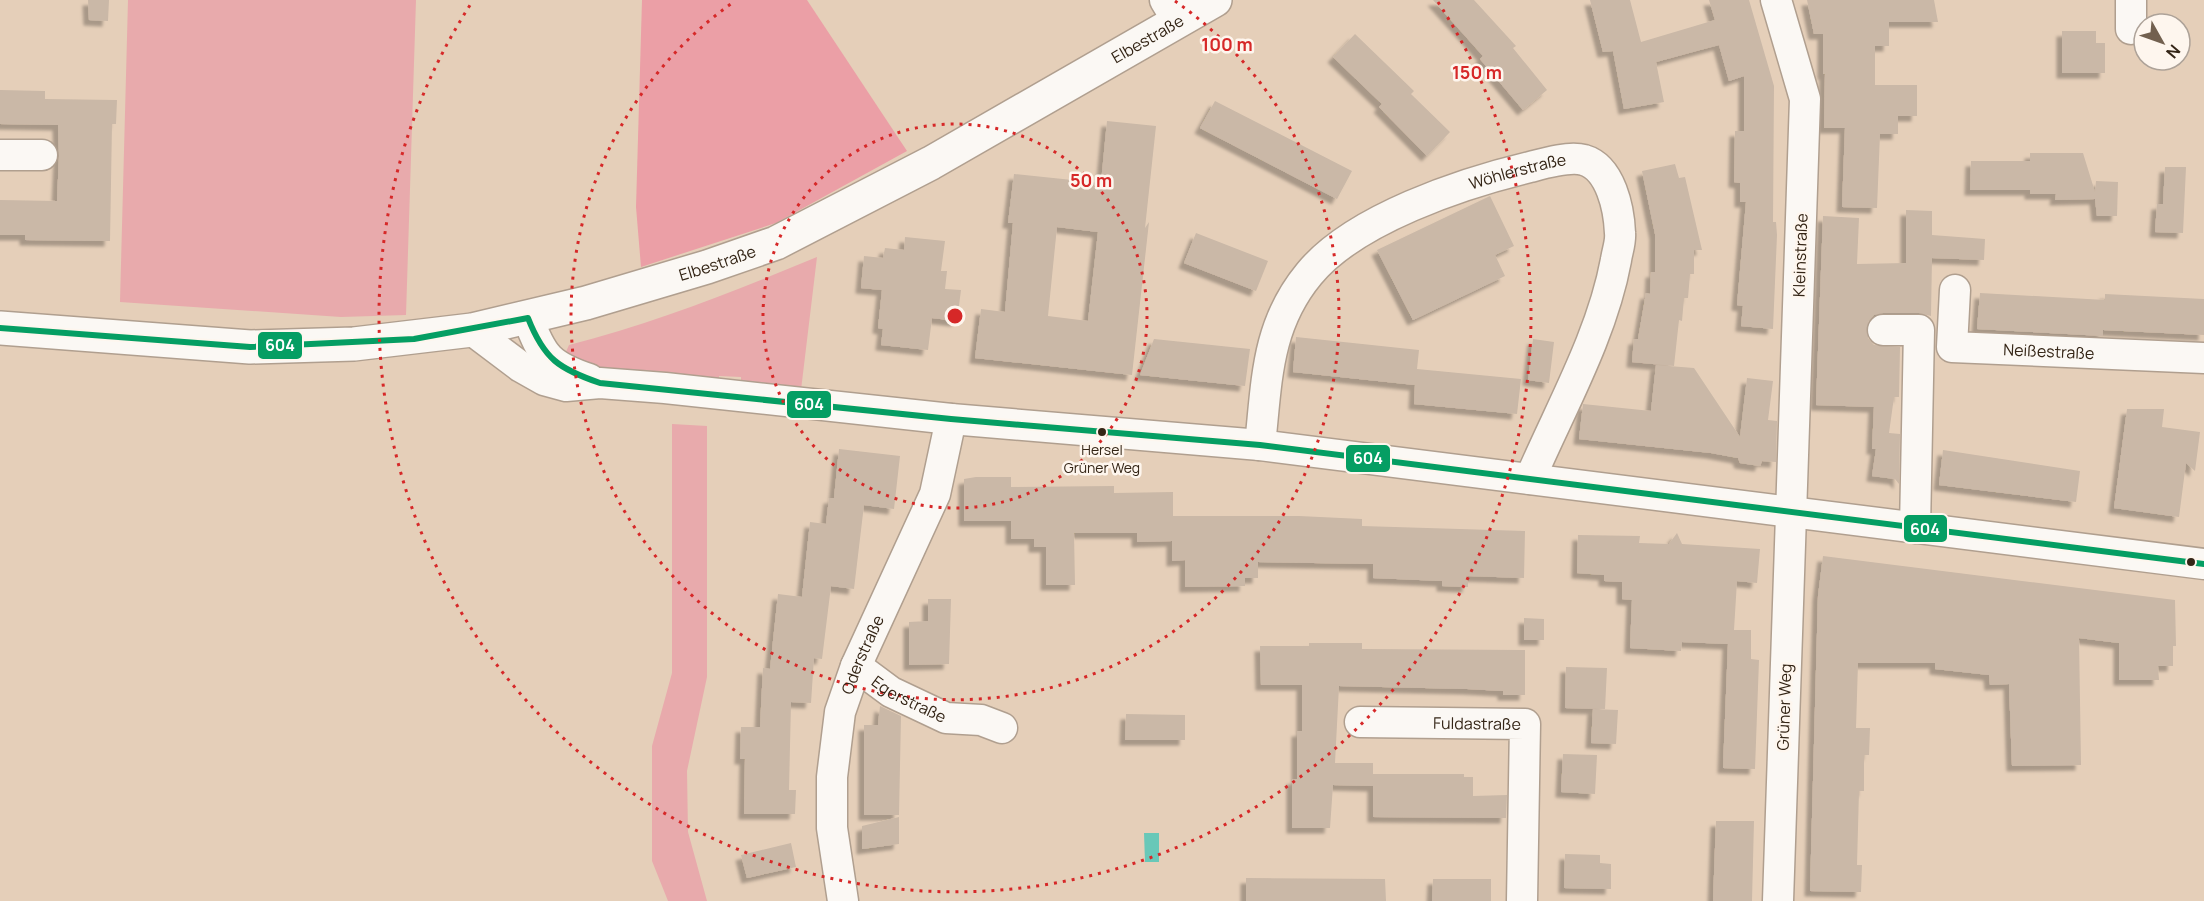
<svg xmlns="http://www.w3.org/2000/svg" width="2204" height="901" viewBox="0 0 2204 901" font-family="Manrope,sans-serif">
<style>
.green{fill:#e8aaac}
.forest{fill:#eb9fa6}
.water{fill:#68c8b8}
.building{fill:#cab8a7;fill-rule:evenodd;filter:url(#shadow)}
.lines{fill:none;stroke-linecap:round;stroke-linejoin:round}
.minor-casing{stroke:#b09f8f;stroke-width:33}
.major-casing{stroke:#b09f8f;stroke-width:36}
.minor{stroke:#fbf8f4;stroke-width:30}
.major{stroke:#fbf8f4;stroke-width:33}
.bus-1-casing{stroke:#fef6ee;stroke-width:10}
.bus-1{stroke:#059e63;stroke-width:6}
.ring{fill:none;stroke:#d62828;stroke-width:3;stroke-dasharray:3 6}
.bus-dot{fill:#342516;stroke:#fef6ee;stroke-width:2}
.labels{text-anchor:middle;stroke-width:5;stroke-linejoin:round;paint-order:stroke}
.bus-label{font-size:14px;fill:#342516;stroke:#fef6ee}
.street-label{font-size:16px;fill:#342516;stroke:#fef6ee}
.centre{fill:#d62828;stroke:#fef6ee;stroke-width:3}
.ring-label{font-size:18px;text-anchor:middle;font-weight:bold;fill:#d62828;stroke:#fef6ee;stroke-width:5;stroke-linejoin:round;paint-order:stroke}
.line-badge{stroke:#fef6ee;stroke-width:2}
.badge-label{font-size:16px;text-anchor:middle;font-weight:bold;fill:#fff}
</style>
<defs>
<filter id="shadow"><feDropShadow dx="-5.5" dy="5.5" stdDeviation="1.5" flood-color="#0004"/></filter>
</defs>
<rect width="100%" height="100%" fill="#e5cfb9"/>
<path class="green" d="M 128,0 L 416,0 L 406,315 L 341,317 L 120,302 Z
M 817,257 L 801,390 L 741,385 L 741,377 L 719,376 L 719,383 L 606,372 L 565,354 L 569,345 C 655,323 735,291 817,257 Z
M 672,424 L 707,426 L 707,677 L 687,771 L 688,832 L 707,901 L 668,901 L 652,861 L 652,746 L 672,673 Z"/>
<path class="forest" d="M 642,0 L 807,0 L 907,151 L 776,223 L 641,267 L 636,207 Z"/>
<path class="water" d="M 1144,833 L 1159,833 L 1159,862 L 1145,862 Z"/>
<path class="building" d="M 88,0 L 109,0 L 108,21 L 89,20 Z
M 1433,0 L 1474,0 L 1516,46 L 1513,48 L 1547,90 L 1523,110 L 1480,59 L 1483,56 Z
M 1590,0 L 1630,0 L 1641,42 L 1715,20 L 1709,0 L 1749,0 L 1774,86 L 1773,222 L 1776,222 L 1777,235 L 1773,329 L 1741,326 L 1743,306 L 1737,305 L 1746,202 L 1740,202 L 1740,183 L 1734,182 L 1735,131 L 1744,131 L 1744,76 L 1729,81 L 1719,45 L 1700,50 L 1656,62 L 1664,102 L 1624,109 L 1613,51 L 1603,52 Z
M 1807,0 L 1934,0 L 1938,22 L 1889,22 L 1889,46 L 1875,46 L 1875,85 L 1917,85 L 1917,116 L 1898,116 L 1898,134 L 1880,134 L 1877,208 L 1842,207 L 1845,128 L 1824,128 L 1825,74 L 1823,74 L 1823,34 L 1814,34 Z
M 2062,31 L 2096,31 L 2096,43 L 2105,43 L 2105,73 L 2062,73 Z
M 1355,34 L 1414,91 L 1411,94 L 1450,132 L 1427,156 L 1379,107 L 1382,104 L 1333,57 Z
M 0,90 L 45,91 L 45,99 L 117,100 L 116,124 L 112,124 L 110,241 L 25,240 L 25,235 L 0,235 L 0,200 L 57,201 L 59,156 L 58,125 L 0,124 Z
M 1215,101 L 1352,171 L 1337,199 L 1200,128 Z
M 1107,121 L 1156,126 L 1145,228 L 1149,222 L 1132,375 L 975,358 L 981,309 L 1005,312 L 1013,223 L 1008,223 L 1014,174 L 1101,183 ZM 1057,227 L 1098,232 L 1088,321 L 1048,316 Z
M 2030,153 L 2083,153 L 2095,192 L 2096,181 L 2118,182 L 2117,216 L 2097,216 L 2095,199 L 2055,200 L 2056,194 L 2030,194 L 2030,190 L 1970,190 L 1971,161 L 2030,161 Z
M 1675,164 L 1679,178 L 1685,177 L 1702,250 L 1694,250 L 1694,274 L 1690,274 L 1688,298 L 1684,298 L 1682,321 L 1679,320 L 1674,366 L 1632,362 L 1634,339 L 1638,339 L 1646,293 L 1650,294 L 1651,272 L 1655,272 L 1655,234 L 1642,171 Z
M 2165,167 L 2186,167 L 2183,233 L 2155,232 L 2157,204 L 2163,204 Z
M 1490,196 L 1514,246 L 1495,255 L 1505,276 L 1413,320 L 1377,250 Z
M 1906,210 L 1932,211 L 1932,235 L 1985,239 L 1984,260 L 1932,258 L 1931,316 L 1919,313 L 1883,313 L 1874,315 L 1868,322 L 1868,338 L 1874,345 L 1900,347 L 1899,397 L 1894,397 L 1889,433 L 1900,434 L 1899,484 L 1895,479 L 1872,476 L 1876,449 L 1872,449 L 1874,407 L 1816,405 L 1823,216 L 1859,218 L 1857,264 L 1906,263 Z
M 1196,233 L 1268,261 L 1256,291 L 1184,263 Z
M 905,237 L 945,241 L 941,271 L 947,271 L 945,289 L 961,290 L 957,321 L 932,318 L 928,350 L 881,345 L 883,329 L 878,328 L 882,290 L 861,288 L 864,256 L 883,258 L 885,248 L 904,250 Z
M 1980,293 L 2105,300 L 2105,294 L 2204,299 L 2204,335 L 2103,330 L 2103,336 L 1977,329 Z
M 1296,337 L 1419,350 L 1417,369 L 1521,379 L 1517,414 L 1414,404 L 1415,385 L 1293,372 Z
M 1154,339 L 1250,349 L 1245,386 L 1140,375 Z
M 1533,339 L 1554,342 L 1549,383 L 1528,380 Z
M 1656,365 L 1694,368 L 1740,437 L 1747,378 L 1773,381 L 1768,420 L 1777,421 L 1776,462 L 1762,461 L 1760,466 L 1740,463 L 1738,458 L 1711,453 L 1579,439 L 1583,404 L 1651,411 Z
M 2127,409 L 2164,409 L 2162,427 L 2200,432 L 2195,471 L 2186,463 L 2179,517 L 2114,508 Z
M 839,449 L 900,456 L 894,509 L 864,505 L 854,589 L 831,586 L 822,659 L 814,658 L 811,703 L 791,702 L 789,790 L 796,790 L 795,814 L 744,814 L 745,759 L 740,759 L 741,727 L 760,727 L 763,668 L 770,669 L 778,594 L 802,597 L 810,522 L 826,524 L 829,498 L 834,498 Z
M 1943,450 L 2080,471 L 2076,502 L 1939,485 Z
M 976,477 L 1011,477 L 1011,487 L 1114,486 L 1114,493 L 1173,492 L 1173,516 L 1299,516 L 1362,519 L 1362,526 L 1525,531 L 1524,578 L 1468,576 L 1468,587 L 1442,586 L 1442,581 L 1373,578 L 1373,564 L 1258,562 L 1258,578 L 1245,578 L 1245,586 L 1185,587 L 1185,560 L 1172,561 L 1172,541 L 1137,542 L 1137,533 L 1074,533 L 1075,585 L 1046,585 L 1046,547 L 1034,547 L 1034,539 L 1011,539 L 1011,521 L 964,521 L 964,479 Z
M 1677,533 L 1682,544 L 1760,549 L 1757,583 L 1737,581 L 1734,630 L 1751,630 L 1751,659 L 1759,660 L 1755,769 L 1723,768 L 1728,644 L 1682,642 L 1681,651 L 1630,648 L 1632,600 L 1622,599 L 1622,582 L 1604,581 L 1604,575 L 1577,573 L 1578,535 L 1640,536 L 1639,543 L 1669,544 Z
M 1823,556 L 2175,600 L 2176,646 L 2173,646 L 2173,666 L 2158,666 L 2159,680 L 2119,680 L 2119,643 L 2079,638 L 2081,765 L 2012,766 L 2009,684 L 1990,685 L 1989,675 L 1935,669 L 1935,663 L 1858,663 L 1856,728 L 1870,728 L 1869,755 L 1864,755 L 1864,791 L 1859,791 L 1857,865 L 1862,865 L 1861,892 L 1810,891 L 1818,596 Z
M 928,599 L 951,599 L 949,664 L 909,665 L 909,622 L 928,621 Z
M 1524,618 L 1544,619 L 1544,640 L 1524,640 Z
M 1309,643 L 1362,643 L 1362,649 L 1525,650 L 1525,695 L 1503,695 L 1503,691 L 1467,689 L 1339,686 L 1335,763 L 1373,763 L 1373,774 L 1464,774 L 1464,777 L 1473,777 L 1473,796 L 1507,795 L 1506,818 L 1373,817 L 1373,786 L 1333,785 L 1330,828 L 1292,828 L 1292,779 L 1297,779 L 1297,731 L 1302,731 L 1302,685 L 1261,685 L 1260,646 L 1309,646 Z
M 1566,667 L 1607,668 L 1605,709 L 1565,708 Z
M 880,706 L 901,716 L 899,815 L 864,815 L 864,725 L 878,725 Z
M 1593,709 L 1618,710 L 1616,744 L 1591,743 Z
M 1126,714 L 1185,715 L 1185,740 L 1125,740 Z
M 1563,754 L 1597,755 L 1595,794 L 1561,792 Z
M 899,817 L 899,844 L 862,849 L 862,826 Z
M 1716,821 L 1754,821 L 1752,901 L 1713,901 Z
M 791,843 L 796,867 L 747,878 L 741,855 Z
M 1565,854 L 1600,855 L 1600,863 L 1611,864 L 1611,889 L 1564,888 Z
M 1246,878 L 1385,879 L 1386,901 L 1246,901 Z
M 1433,879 L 1491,879 L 1491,901 L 1432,901 Z"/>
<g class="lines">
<defs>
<g id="minor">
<path d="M 1165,0 L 1177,20"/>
<path d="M 1776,0 L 1805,99 L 1778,901"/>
<path d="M 2131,0 L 2131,29"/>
<path d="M 0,155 L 42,155"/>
<path id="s1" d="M 1955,290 L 1952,347 L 2204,358"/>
<path d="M 528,318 C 542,357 550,366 589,379"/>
<path d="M 472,330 L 521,367 L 544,380 L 566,386 L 600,383 L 665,388 L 951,419 L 1260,445 L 2204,564"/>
<path d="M 1883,330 L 1919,330 L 1915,528"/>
<path id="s2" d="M 1260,445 C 1267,381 1266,326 1309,274 C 1354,219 1463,183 1530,167 C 1545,163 1569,156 1584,160 C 1611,168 1619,209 1620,233 C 1621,242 1617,252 1616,260 C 1602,336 1560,409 1530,479"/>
<path id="s3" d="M 856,666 L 891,692 L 946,718 L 981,720 L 1002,728"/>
<path id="s4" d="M 1360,722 L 1525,724 L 1522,901"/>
<path id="s5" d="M 843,901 L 832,828 L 832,777 L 840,712 L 856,666 L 935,494 L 951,419"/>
</g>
<g id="major">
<path id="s6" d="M 0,328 L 250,347 L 354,344 L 472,330 L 586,303 L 707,267 L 776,243 L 931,163 L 1215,0"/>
</g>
</defs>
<use href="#minor" class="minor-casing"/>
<use href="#major" class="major-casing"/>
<use href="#minor" class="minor"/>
<use href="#major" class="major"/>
<defs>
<path id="bus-1" d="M 0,328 L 250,347 L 414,339 L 528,318 C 544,359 559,369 600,383 L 951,419 L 1260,445 L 2204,564"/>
</defs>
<use href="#bus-1" class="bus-1-casing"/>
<use href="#bus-1" class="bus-1"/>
</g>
<g class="ring">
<circle cx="955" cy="316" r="192"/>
<path d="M1175 1A384 384 0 1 1 735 1"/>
<path d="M1438 2A576 576 0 1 1 472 2"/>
</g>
<g class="bus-dot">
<circle cx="1102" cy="432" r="5"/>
<circle cx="2191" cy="562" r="5"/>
</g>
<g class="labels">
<g class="bus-label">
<text x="1102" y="455">Hersel<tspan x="1102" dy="18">Grüner Weg</tspan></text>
</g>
<g class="street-label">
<text dy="6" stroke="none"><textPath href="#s6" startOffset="1214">Elbestraße</textPath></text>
<text dy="6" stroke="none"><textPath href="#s2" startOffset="417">Wöhlerstraße</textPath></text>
<text transform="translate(1800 255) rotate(-88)" y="6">Kleinstraße</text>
<text dy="6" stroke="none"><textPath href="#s6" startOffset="728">Elbestraße</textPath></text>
<text dy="6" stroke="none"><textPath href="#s1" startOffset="154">Neißestraße</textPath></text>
<text dy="6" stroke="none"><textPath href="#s5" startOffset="252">Oderstraße</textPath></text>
<text dy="6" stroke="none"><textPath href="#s3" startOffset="63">Egerstraße</textPath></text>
<text transform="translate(1784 707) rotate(-88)" y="6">Grüner Weg</text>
<text dy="6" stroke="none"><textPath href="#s4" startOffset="117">Fuldastraße</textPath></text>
</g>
</g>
<circle cx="955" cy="316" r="9" class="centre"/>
<g class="ring-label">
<text x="1227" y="51">100 m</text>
<text x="1477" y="79">150 m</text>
<text x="1091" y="187">50 m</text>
</g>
<g class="line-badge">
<rect x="257" y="331" width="46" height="29" rx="6" fill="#059e63"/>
<rect x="786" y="390" width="46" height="29" rx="6" fill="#059e63"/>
<rect x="1345" y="444" width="46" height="29" rx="6" fill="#059e63"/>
<rect x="1903" y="514" width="45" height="29" rx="6" fill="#059e63"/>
</g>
<g class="badge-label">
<text x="280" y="351">604</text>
<text x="809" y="410">604</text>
<text x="1368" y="464">604</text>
<text x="1925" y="535">604</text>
</g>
<g transform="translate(2162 42) rotate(130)"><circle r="28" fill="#fef6ee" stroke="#ada298" stroke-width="1.5"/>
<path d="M0-4.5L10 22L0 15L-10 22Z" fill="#72604f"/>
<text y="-9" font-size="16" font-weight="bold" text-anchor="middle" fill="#342516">N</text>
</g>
</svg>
